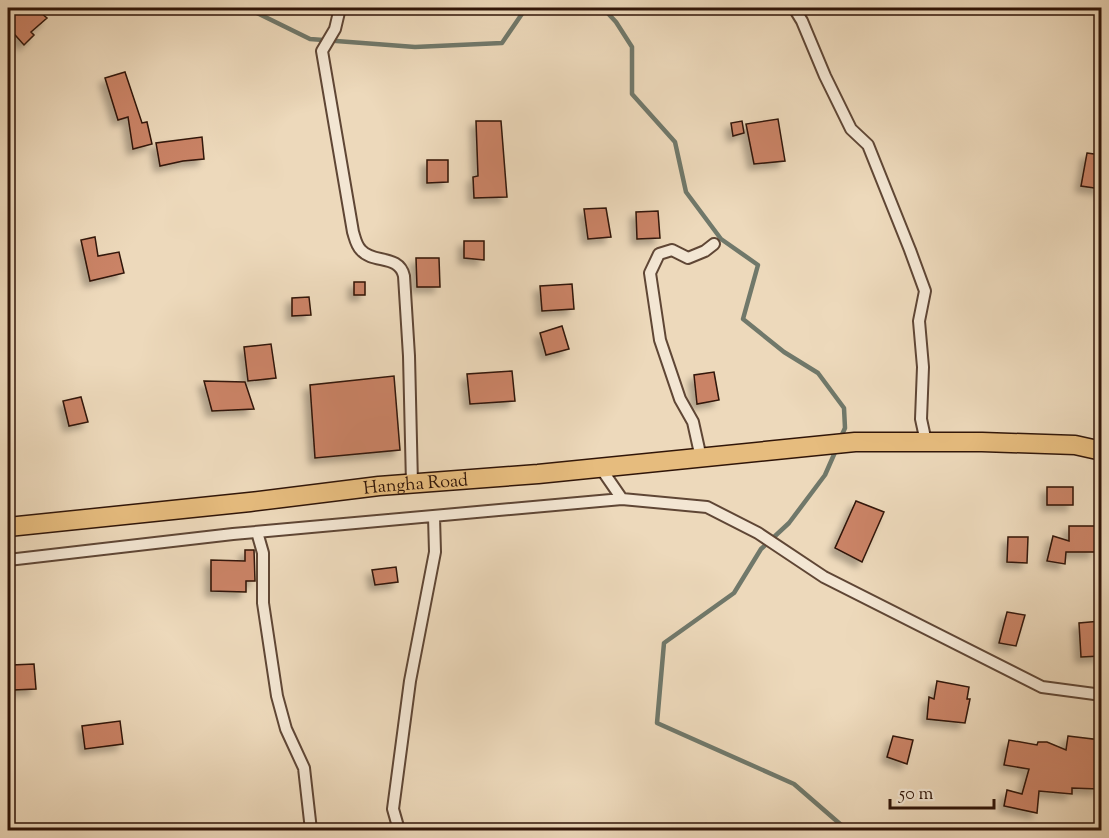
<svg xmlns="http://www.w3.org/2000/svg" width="1109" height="838" viewBox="0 0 1109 838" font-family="'Sorts Mill Goudy',serif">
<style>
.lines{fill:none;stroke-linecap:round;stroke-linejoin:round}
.stream{stroke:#70786a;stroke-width:4.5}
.building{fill:#ca8366;stroke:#301508;stroke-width:1.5;filter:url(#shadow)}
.minor-casing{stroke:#5f4635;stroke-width:14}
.trunk-casing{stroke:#301508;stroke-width:21}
.minor{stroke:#f3e6d3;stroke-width:10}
.trunk{stroke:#e6bc7e;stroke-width:18}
.labels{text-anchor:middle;stroke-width:4.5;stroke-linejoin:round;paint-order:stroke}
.street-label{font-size:18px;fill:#301508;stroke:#f3e6d3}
</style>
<defs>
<filter id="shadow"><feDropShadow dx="-5.5" dy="5.5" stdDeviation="3" flood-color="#0004"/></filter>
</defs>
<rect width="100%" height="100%" fill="#edd9bb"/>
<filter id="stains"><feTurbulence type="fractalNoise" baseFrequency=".00333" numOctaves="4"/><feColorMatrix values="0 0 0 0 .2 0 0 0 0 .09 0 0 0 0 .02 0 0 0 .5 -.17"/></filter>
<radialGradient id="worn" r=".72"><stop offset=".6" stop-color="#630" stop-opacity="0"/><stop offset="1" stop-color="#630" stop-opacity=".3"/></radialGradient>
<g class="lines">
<path class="stream" d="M 247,8 L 310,39 L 415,47 L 502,43 L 526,8
M 603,8 L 616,22 L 632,47 L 632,94 L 675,142 L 686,192 L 721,239 L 758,265 L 743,319 L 784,352 L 818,373 L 844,408 L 845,428 L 840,439
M 836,450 L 825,475 L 789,523 L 761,549 L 734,593 L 664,643 L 657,723 L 794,784 L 847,830
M 700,830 L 706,825 L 713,830"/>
</g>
<path class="building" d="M 8,8 L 15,14 L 24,8 L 35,8 L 47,18 L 31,32 L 34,35 L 24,45 L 8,27 Z
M 125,72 L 142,123 L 147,122 L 152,144 L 133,149 L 128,117 L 118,120 L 105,78 Z
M 778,119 L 785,161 L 754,164 L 746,124 Z
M 476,121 L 501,121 L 507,197 L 474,198 L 473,177 L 478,176 Z
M 742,121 L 744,133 L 733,136 L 731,123 Z
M 202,137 L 204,159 L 183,161 L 160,166 L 156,143 Z
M 1087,153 L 1101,155 L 1101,189 L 1081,186 Z
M 427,160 L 448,160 L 448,182 L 427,183 Z
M 606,208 L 611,237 L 588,239 L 584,209 Z
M 658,211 L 660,238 L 637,239 L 636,212 Z
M 95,237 L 98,256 L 119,252 L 124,273 L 90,281 L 81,240 Z
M 464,241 L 484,241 L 484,260 L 464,258 Z
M 416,258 L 439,258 L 440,287 L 417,287 Z
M 354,282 L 365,282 L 365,295 L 354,295 Z
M 572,284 L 574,309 L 542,311 L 540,286 Z
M 309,297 L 311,315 L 292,316 L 292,298 Z
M 562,326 L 569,349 L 546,355 L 540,333 Z
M 271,344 L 276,378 L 248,381 L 244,347 Z
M 512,371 L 515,401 L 470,404 L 467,374 Z
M 714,372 L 719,400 L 697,404 L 694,375 Z
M 394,376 L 400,450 L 315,458 L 310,385 Z
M 204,381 L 245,382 L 254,409 L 212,411 Z
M 81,397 L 88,422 L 69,426 L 63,401 Z
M 1047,487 L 1073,487 L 1073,505 L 1047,505 Z
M 856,501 L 884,512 L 862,562 L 835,548 Z
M 1069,526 L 1095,526 L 1095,552 L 1066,552 L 1065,564 L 1047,561 L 1053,536 L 1069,541 Z
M 1008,537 L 1028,537 L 1027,563 L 1007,562 Z
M 245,550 L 254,550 L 255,581 L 246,581 L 246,592 L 211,591 L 211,560 L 245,561 Z
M 396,567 L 398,582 L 375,585 L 372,570 Z
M 1007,612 L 1025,615 L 1016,646 L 999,643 Z
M 1101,621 L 1101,656 L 1081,657 L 1079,623 Z
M 34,664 L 36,689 L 13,690 L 12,665 Z
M 937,681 L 969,687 L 967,699 L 970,699 L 965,723 L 927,719 L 929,697 L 934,699 Z
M 120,721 L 123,744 L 85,749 L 82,726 Z
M 893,736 L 913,740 L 907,764 L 887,757 Z
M 1068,736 L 1101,740 L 1101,767 L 1099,767 L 1099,789 L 1072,788 L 1072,794 L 1039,791 L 1037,813 L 1004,806 L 1007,790 L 1022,794 L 1029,769 L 1004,765 L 1009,740 L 1037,745 L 1038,742 L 1047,742 L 1066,750 Z"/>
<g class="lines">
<defs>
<path id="minor" d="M 340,8 L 335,29 L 322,51 L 353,232 C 355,238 356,245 361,250 C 373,264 399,254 404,276 L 409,356 L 412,484
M 794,8 L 802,21 L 825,76 L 851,129 L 868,145 L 910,250 L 925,291 L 919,321 L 923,367 L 921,419 L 926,442
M 701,458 L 693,422 L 680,399 L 660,340 L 650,273 L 659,254 L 672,250 L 688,258 L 705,251 L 714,244
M 600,467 L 622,499 L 707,507 L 758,533 L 824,577 L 1042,687 L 1102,695
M 257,532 L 263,553 L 263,603 L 277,696 L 286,729 L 304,768 L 311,830
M 8,560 L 233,534 L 622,499
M 399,830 L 393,809 L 410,681 L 435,552 L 434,517"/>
<g id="trunk">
<path id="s1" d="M 8,527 L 250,502 L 379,486 L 538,474 L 855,442 L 982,442 L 1075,445 L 1102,451"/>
</g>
</defs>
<use href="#minor" class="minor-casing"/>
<use href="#trunk" class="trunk-casing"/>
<use href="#minor" class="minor"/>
<use href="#trunk" class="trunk"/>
</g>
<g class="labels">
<g class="street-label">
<text dy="6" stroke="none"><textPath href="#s1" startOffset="410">Hangha Road</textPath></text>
</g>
</g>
<rect width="1109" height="838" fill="none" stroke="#edd9bb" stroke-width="30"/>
<rect x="9" y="9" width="1091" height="820" fill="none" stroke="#301508" stroke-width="3"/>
<rect x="15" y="15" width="1079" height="808" fill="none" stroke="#301508" stroke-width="1.5"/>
<path d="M890 799v9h104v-9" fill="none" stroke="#301508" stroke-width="3"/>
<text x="899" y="799" font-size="18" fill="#301508" stroke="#f3e6d3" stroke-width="4.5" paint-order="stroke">50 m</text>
<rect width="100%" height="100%" filter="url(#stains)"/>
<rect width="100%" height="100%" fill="url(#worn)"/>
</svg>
